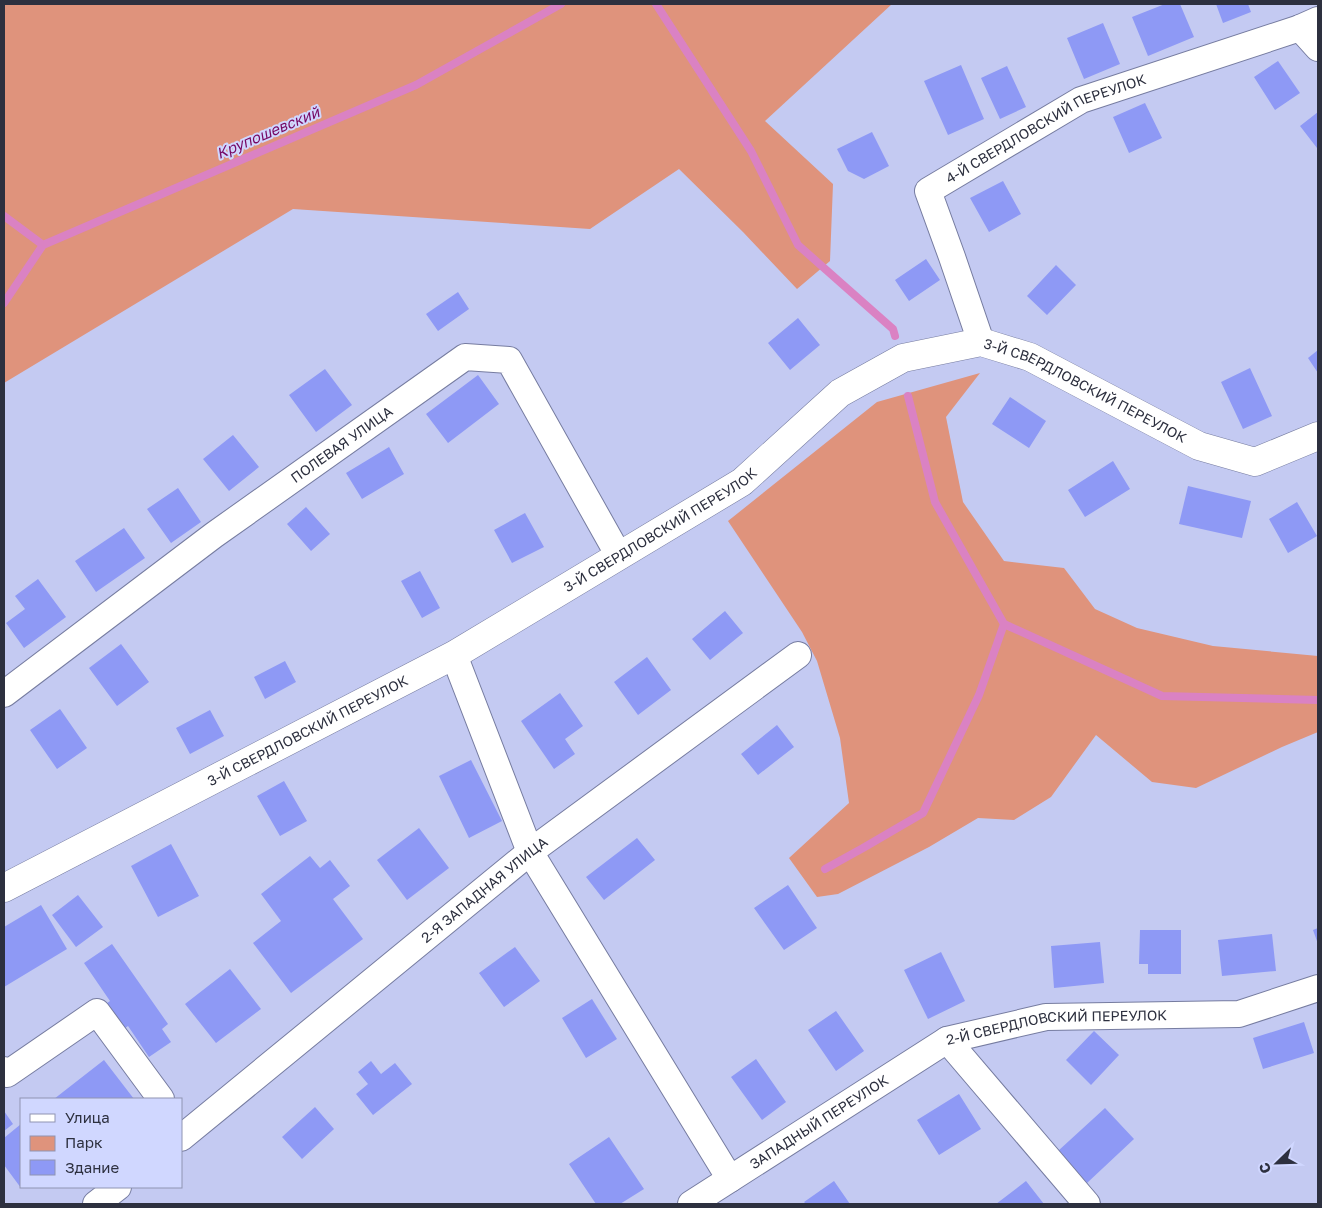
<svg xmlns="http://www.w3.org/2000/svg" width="1322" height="1208" viewBox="0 0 1322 1208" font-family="'Golos Text',sans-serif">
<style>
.green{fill:#df937c}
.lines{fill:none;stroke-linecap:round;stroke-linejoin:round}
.stream{stroke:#da82c3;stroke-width:8}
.building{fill:#8e99f5}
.minor-casing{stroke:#767ca0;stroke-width:28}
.major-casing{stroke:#767ca0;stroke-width:29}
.minor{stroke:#fff;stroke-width:26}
.major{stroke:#fff;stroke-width:28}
.labels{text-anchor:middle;stroke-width:4;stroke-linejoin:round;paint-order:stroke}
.street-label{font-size:14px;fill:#2d303f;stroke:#d0d7ff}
.water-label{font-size:15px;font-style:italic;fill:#760863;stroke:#d0d7ff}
</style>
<rect width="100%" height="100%" fill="#c4caf2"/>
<path class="green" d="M 4,4 L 892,4 L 765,121 L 833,184 L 830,261 L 797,289 L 743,232 L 679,169 L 590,229 L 293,209 L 4,383 Z
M 980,373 L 946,417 L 963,502 L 1004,561 L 1064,568 L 1095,609 L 1137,628 L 1213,646 L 1318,656 L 1318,732 L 1282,747 L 1196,788 L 1152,782 L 1096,735 L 1051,797 L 1014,820 L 978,818 L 929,847 L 838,894 L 817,897 L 789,858 L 849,803 L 840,738 L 817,661 L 802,632 L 728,521 L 877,402 Z"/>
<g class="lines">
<path class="stream" d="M 656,4 L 751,151 L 798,245 L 893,329 L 895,336
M 4,216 L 43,245
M 4,303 L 43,245 L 416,85 L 561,4
M 908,396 L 935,502 L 1004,624 L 1162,696 L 1318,700
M 825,869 L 863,848 L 923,813 L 979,695 L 1004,624"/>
</g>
<path class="building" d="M 1165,4 L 1180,4 L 1194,37 L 1148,56 L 1132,17 Z
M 1216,4 L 1248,4 L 1251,12 L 1223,23 Z
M 1103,23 L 1120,64 L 1084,79 L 1067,38 Z
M 1278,61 L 1300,93 L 1275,110 L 1254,77 Z
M 961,65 L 984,119 L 948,135 L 924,81 Z
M 1007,66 L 1026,107 L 1000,119 L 981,78 Z
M 1145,103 L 1162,138 L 1129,153 L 1113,117 Z
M 1318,112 L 1318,147 L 1317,148 L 1300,126 Z
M 872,132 L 889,166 L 864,179 L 848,171 L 837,149 Z
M 1003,181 L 1021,214 L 989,232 L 970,198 Z
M 926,259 L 940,280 L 909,301 L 895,280 Z
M 1056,265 L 1076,285 L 1047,315 L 1027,296 Z
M 458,292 L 469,309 L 438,331 L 426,314 Z
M 798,318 L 820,345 L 790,370 L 768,343 Z
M 1318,350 L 1318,373 L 1308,358 Z
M 1250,368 L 1272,416 L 1243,429 L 1221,382 Z
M 325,369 L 352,405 L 316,432 L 289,395 Z
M 478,375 L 499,404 L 448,443 L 426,414 Z
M 1010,397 L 1046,421 L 1029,448 L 992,424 Z
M 233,435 L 259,467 L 229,491 L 203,459 Z
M 389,447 L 404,474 L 362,499 L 346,473 Z
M 1113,461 L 1130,489 L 1085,517 L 1068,490 Z
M 1188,486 L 1251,501 L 1242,538 L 1179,524 Z
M 178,488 L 201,522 L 171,543 L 147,509 Z
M 1297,502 L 1317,536 L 1288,553 L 1269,519 Z
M 306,507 L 330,534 L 311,551 L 287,524 Z
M 525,513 L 544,547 L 512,563 L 494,530 Z
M 124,528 L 145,558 L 96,592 L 75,561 Z
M 420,571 L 440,608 L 422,618 L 401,581 Z
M 38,579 L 66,617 L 24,648 L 6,623 L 25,609 L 15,596 Z
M 725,611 L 743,633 L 710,660 L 692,639 Z
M 121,644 L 149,682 L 117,706 L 89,668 Z
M 647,657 L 671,690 L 638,715 L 614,682 Z
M 285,661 L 296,682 L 265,699 L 254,677 Z
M 560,693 L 583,726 L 565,739 L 575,754 L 554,769 L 521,721 Z
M 60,709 L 87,748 L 57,769 L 30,730 Z
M 210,710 L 224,736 L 190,754 L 176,728 Z
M 777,725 L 794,747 L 758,775 L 741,754 Z
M 471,760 L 502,821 L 469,838 L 439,776 Z
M 284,781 L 307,821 L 280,836 L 257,796 Z
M 419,828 L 449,868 L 407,900 L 377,860 Z
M 637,838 L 655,860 L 604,900 L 586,877 Z
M 171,844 L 199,896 L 158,917 L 131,866 Z
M 310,856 L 320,868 L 330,860 L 350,886 L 333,899 L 363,939 L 291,993 L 253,943 L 281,921 L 261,894 Z
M 788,885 L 817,928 L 784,950 L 754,908 Z
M 78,895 L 103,927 L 76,947 L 52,915 Z
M 41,905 L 67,949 L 4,987 L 4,927 Z
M 1318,928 L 1318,944 L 1313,930 Z
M 1140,930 L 1181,930 L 1181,974 L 1148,974 L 1148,964 L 1139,964 Z
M 1272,934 L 1276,971 L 1222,976 L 1218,940 Z
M 1100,942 L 1104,983 L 1054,988 L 1051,946 Z
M 112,944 L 168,1024 L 162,1029 L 171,1042 L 149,1057 L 128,1026 L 121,1031 L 103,1006 L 110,1001 L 84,963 Z
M 515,947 L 540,981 L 504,1007 L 479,973 Z
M 941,952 L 965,1001 L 928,1019 L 904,970 Z
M 230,969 L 261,1009 L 216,1043 L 185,1004 Z
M 592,999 L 617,1039 L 586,1058 L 562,1018 Z
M 836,1011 L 864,1051 L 836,1071 L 808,1030 Z
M 1304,1022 L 1314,1053 L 1263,1069 L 1253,1038 Z
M 1094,1031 L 1119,1055 L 1091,1085 L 1066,1060 Z
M 756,1059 L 786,1102 L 762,1120 L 731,1077 Z
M 104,1060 L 134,1099 L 54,1099 Z
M 371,1061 L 381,1074 L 395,1063 L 412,1084 L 373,1115 L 356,1094 L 368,1084 L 358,1072 Z
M 959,1094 L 981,1129 L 939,1155 L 917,1120 Z
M 315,1107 L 334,1129 L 302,1159 L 282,1137 Z
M 1105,1108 L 1134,1139 L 1087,1183 L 1058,1151 Z
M 4,1111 L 13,1124 L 4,1131 Z
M 21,1124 L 21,1188 L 4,1165 L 4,1138 Z
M 609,1137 L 644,1189 L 620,1204 L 596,1204 L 569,1164 Z
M 834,1181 L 850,1204 L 806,1204 L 804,1202 Z
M 1026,1181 L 1044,1204 L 996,1204 Z"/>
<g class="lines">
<defs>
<g id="minor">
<path d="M 1300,28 L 1318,48"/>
<path id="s1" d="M 981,342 L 952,257 L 928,191 L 1081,100 L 1300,28 L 1318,20"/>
<path d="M 454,655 L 530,852 L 730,1179"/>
<path id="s2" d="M 4,694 L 214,535 L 465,357 L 509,360 L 619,556"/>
<path d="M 947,1040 L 1087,1204"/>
<path d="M 4,1070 L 7,1074 L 97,1012 L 161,1099"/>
<path id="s3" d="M 181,1138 L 530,852 L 798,655"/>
<path d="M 96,1204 L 118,1187"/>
<path id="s4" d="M 691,1204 L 947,1040 L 1046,1017 L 1239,1014 L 1318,988"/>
</g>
<g id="major">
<path id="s5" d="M 4,888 L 454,655 L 742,482 L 840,393 L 903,358 L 981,342 L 1030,357 L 1199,446 L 1255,462 L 1318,436"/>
</g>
</defs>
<use href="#minor" class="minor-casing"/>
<use href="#major" class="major-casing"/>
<use href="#minor" class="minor"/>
<use href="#major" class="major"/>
</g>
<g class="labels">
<g class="street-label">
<text dy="5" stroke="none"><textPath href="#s1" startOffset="294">4-Й СВЕРДЛОВСКИЙ ПЕРЕУЛОК</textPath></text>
<text dy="5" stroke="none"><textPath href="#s5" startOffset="1242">3-Й СВЕРДЛОВСКИЙ ПЕРЕУЛОК</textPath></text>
<text dy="5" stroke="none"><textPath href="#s2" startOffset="420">ПОЛЕВАЯ УЛИЦА</textPath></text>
<text dy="5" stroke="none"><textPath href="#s5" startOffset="748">3-Й СВЕРДЛОВСКИЙ ПЕРЕУЛОК</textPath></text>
<text dy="5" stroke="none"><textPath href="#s5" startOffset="342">3-Й СВЕРДЛОВСКИЙ ПЕРЕУЛОК</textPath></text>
<text dy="5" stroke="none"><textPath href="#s3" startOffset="392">2-Я ЗАПАДНАЯ УЛИЦА</textPath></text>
<text dy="5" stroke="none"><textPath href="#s4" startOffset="415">2-Й СВЕРДЛОВСКИЙ ПЕРЕУЛОК</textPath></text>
<text dy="5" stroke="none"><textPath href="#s4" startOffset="152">ЗАПАДНЫЙ ПЕРЕУЛОК</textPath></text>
</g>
<g class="water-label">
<text transform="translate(268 133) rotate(-23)" y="5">Крупошевский</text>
</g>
</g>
<rect width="1322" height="1208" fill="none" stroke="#2d303f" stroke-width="10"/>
<rect x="20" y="1098" width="162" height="90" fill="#d0d7ff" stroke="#8f94b2"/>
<rect x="30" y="1114" width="25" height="8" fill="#ffffff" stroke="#8f94b2"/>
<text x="65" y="1123" font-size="15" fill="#2d303f">Улица</text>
<rect x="30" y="1136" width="25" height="15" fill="#df937c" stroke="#8f94b2"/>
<text x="65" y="1148" font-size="15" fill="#2d303f">Парк</text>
<rect x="30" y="1160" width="25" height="15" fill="#8e99f5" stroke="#8f94b2"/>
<text x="65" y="1173" font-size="15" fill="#2d303f">Здание</text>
<g transform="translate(1277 1163) rotate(247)" stroke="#d0d7ff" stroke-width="4" paint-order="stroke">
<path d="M0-4L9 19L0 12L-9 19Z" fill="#2d303f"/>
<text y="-8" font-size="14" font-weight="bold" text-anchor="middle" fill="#2d303f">С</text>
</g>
</svg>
